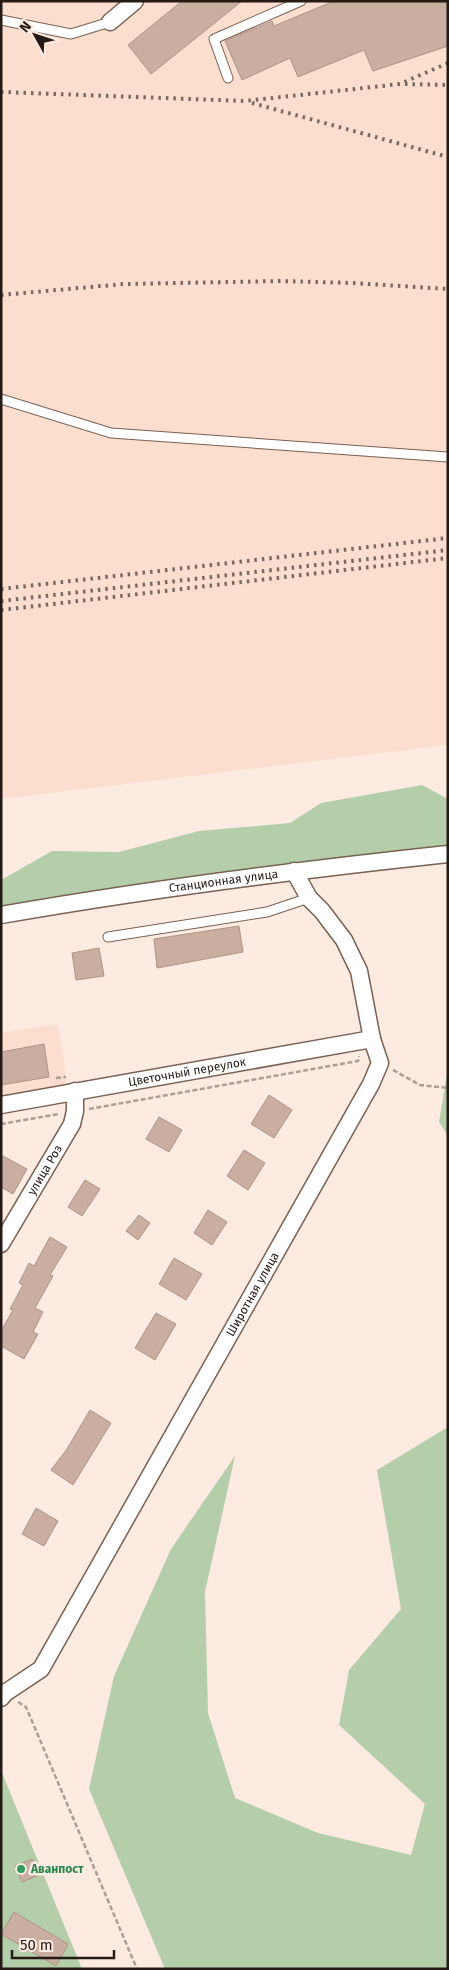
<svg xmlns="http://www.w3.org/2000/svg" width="449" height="1970" viewBox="0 0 449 1970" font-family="'Fira Sans',sans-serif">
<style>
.built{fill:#fbdece}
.green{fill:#b3cea9}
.building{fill:#caae9f;stroke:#ae9485}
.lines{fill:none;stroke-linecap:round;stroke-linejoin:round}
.service-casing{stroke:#786052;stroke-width:11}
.minor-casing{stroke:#786052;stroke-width:19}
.path{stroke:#ac9d95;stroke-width:2.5;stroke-dasharray:5 2.5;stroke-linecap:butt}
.service{stroke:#fff;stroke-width:9}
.minor{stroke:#fff;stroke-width:16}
.rail{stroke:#776962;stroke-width:4;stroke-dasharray:2.5 5;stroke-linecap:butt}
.leisure-dot{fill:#2e9e5b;stroke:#fdebe1;stroke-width:2}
.labels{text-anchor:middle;stroke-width:5;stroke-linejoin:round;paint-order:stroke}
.street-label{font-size:12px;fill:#251a15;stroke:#fdebe1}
.leisure-label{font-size:12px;font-weight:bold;fill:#27864d;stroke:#fdebe1;text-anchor:start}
</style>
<rect width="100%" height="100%" fill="#fdebe1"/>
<path class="built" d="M 1,1 L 448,1 L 448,745 L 1,799 Z
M 57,1024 L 65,1066 L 66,1084 L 1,1095 L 1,1033 Z"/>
<path class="green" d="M 422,785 L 448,799 L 448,855 L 1,908 L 1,880 L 52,851 L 119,852 L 199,831 L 290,823 L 321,803 Z
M 448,1068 L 448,1136 L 439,1122 Z
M 448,1427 L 448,1969 L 165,1969 L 89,1789 L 114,1676 L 171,1549 L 235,1456 L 205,1592 L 208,1713 L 235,1798 L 318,1833 L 411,1855 L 425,1804 L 339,1725 L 349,1670 L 401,1609 L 377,1470 Z
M 1,1770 L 82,1969 L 1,1969 Z"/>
<path class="building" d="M 182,1 L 242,1 L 151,74 L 128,45 Z
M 334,1 L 448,1 L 448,46 L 373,71 L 364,50 L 298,77 L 290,58 L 242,80 L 225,41 L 272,21 L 274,26 Z
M 239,926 L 243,952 L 157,968 L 154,939 Z
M 99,948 L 104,976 L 76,980 L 72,953 Z
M 44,1044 L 49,1077 L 1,1085 L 1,1052 Z
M 269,1095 L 292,1110 L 274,1138 L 251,1124 Z
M 159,1117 L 182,1130 L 169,1152 L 146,1139 Z
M 244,1150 L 265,1163 L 248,1190 L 227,1176 Z
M 1,1155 L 27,1169 L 13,1194 L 1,1187 Z
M 85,1180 L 100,1189 L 82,1216 L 68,1207 Z
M 208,1210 L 227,1222 L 212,1245 L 194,1233 Z
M 139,1215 L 150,1223 L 138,1240 L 126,1231 Z
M 50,1237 L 67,1247 L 50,1275 L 53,1276 L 35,1308 L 43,1312 L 33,1332 L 38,1334 L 24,1359 L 1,1346 L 1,1331 L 13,1310 L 10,1309 L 23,1285 L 19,1283 L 29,1263 L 34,1266 Z
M 174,1258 L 202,1274 L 186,1300 L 159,1284 Z
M 156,1313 L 176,1324 L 155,1360 L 135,1348 Z
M 90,1410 L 111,1423 L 73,1485 L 51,1470 L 67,1449 Z
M 36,1508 L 58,1521 L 44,1546 L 22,1534 Z
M 32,1859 L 39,1875 L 22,1882 L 15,1866 Z
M 14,1912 L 68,1944 L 56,1966 L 1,1934 Z"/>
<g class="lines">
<defs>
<path id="service" d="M 1,20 L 71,34 L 110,22
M 228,78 L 214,39 L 301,1
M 1,399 L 111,433 L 448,457
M 108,937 L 267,912 L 309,898"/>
<g id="minor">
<path d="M 110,22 L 135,1"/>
<path id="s1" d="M 1,915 C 150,889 298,870 448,854"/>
<path id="s2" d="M 1,1105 L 372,1039"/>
<path id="s3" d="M 1,1244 L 72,1124 L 75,1111 L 75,1091"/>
<path id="s4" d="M 1,1698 L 5,1693 L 41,1669 L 371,1084 L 380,1063 L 372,1039 L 359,971 L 344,940 L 322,911 L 309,898 L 294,871"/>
</g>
</defs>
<use href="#service" class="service-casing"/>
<use href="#minor" class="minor-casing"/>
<path class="path" d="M 393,1070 L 420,1085 L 448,1088
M 56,1078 L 66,1077
M 89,1109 L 358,1061 L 359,1056
M 1,1124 L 59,1114
M 18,1702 L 26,1707 L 137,1969"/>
<use href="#service" class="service"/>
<use href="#minor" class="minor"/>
<path class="rail" d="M 405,84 L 448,85
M 1,92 L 245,101 L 400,84 L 448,63
M 252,103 L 448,157
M 1,295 L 124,284 L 281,281 L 352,283 L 448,289
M 1,589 L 448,538
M 1,601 L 448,550
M 1,610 L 448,558"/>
</g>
<circle class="leisure-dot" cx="21" cy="1869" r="5"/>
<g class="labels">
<g class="street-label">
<text dy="4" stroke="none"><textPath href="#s1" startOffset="225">Станционная улица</textPath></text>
<text dy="4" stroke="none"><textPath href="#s2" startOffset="189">Цветочный переулок</textPath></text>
<text dy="4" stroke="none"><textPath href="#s3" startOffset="86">улица Роз</textPath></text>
<text dy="4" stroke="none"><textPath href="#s4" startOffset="480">Широтная улица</textPath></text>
</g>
<g class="leisure-label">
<text x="31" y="1873">Аванпост</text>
</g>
</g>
<rect width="449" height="1970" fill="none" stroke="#251a15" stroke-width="5"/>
<g transform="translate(35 35) rotate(310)" stroke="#fdebe1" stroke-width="4" paint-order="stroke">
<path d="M0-4L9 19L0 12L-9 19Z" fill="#251a15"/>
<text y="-8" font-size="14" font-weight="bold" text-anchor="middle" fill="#251a15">N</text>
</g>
<path d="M12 1950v8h102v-8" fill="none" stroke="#251a15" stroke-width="2.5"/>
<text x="20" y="1950" font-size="15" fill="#251a15" stroke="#fdebe1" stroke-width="4" paint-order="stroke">50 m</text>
</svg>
